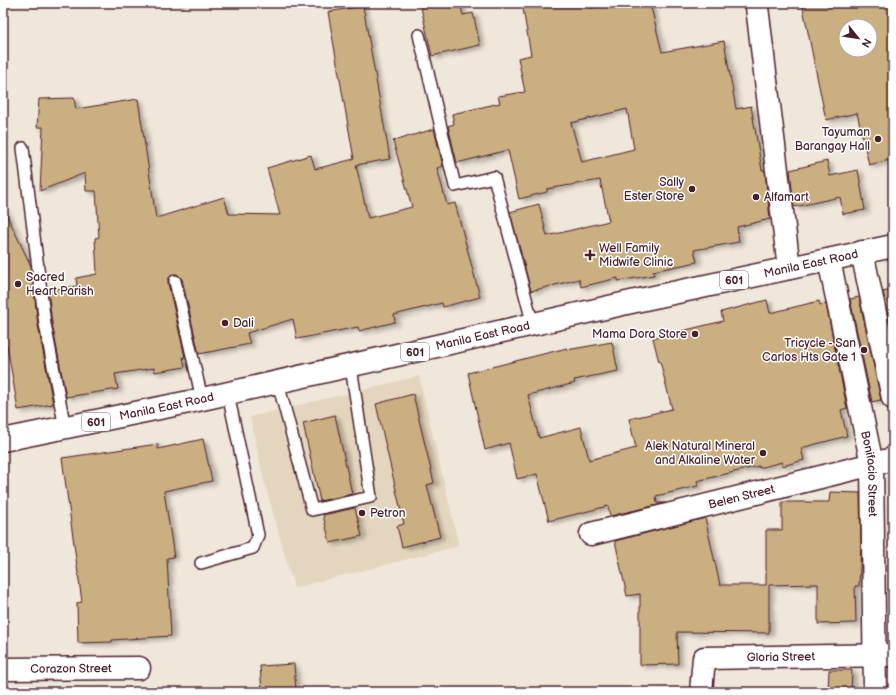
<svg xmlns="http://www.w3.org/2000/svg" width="896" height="695" viewBox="0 0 896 695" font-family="'Balsamiq Sans',sans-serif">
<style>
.built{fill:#e4d6be}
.building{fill:#caaf80;stroke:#4a1f2b;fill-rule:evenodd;filter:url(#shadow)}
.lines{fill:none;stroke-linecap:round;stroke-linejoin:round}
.service-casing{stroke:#4a1f2b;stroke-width:14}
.minor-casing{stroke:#4a1f2b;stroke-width:25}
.tertiary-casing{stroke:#4a1f2b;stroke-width:25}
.primary-casing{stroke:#4a1f2b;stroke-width:25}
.service{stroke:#fff;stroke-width:11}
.minor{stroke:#fff;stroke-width:22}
.tertiary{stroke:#fff;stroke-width:22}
.primary{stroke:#fff;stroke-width:22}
.poi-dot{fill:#4a1f2b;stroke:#fff;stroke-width:1.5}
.labels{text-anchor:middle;stroke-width:3;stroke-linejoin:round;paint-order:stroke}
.shield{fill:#fff;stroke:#80626b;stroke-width:1}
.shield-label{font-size:11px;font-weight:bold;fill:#4a1f2b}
.poi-label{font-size:12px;fill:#4a1f2b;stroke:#fff;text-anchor:end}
.street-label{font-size:12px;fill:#4a1f2b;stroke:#fff}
</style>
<defs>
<filter id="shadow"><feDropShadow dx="4.5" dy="2.5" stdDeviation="2" flood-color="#0004"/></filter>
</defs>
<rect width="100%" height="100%" fill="#efe7d9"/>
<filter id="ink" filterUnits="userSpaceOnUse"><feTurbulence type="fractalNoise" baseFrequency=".025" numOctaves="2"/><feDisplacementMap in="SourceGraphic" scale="8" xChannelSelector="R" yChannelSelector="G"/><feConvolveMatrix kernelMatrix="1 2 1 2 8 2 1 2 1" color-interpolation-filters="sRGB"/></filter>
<g filter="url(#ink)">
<path class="built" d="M 419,376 L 459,546 L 294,588 L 264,481 L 250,417 Z"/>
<path class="building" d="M 420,3 L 460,3 L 463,15 L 473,13 L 480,45 L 432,56 Z
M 522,3 L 589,3 L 590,8 L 623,3 L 650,3 L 662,52 L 724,41 L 736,109 L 751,106 L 762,170 L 764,170 L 765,171 L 770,219 L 737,227 L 739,242 L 694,250 L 697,262 L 653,271 L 654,275 L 618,281 L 618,278 L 581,287 L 579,279 L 531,291 L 510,212 L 539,204 L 547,236 L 609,221 L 600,180 L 547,189 L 547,192 L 519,199 L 508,150 L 457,163 L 448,126 L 454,124 L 452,114 L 500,103 L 498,96 L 525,92 L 518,58 L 531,55 ZM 627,109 L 634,149 L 582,162 L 571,123 Z
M 802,3 L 893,3 L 893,159 L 869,165 L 857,113 L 826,120 ZM 846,26 L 870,26 L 870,50 L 846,50 Z
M 363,6 L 390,159 L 356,165 L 368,218 L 412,207 L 393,141 L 434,129 L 443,166 L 437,168 L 447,205 L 455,203 L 480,297 L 443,307 L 442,303 L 394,315 L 395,322 L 359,331 L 358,327 L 297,339 L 293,319 L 247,333 L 250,344 L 199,354 L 182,279 L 177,274 L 173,274 L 168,279 L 168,283 L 185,357 L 183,357 L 185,367 L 155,372 L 154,368 L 115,374 L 118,389 L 66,397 L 52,323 L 48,290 L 77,286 L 76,278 L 97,274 L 95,238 L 99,237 L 96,191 L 86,191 L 85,173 L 40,191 L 43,127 L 37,127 L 39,99 L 74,98 L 76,109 L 138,99 L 156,218 L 224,197 L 229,214 L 280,215 L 267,168 L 311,155 L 315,169 L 354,159 L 328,12 Z
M 827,161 L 830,176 L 858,170 L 865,210 L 843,214 L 840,197 L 794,207 L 790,170 Z
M 3,207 L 31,266 L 38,325 L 53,404 L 18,410 L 7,345 L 3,350 Z
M 893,289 L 893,338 L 883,292 Z
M 859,297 L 881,400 L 872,402 L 850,299 Z
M 767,300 L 770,313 L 819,301 L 820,305 L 826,304 L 847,408 L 841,410 L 847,436 L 801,448 L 804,460 L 782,466 L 782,462 L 759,468 L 759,466 L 697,481 L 698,486 L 656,496 L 657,503 L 666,503 L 610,516 L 608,506 L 549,521 L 537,474 L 517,479 L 509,443 L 485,450 L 468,373 L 567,348 L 567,350 L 612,342 L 618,371 L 574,380 L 575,383 L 528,395 L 539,438 L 581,427 L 589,460 L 636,448 L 629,419 L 672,409 L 660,361 L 659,362 L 653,338 L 723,321 L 721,312 Z
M 413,394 L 434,483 L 427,485 L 440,537 L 402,547 L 397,526 L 404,524 L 376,404 Z
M 335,415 L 352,494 L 320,501 L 303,423 Z
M 203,439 L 212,481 L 164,491 L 174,557 L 167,558 L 171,636 L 112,640 L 112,642 L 78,643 L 77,603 L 82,602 L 62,458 L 158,444 L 158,449 Z
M 830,492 L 860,493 L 861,547 L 859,586 L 855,586 L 856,623 L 818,624 L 818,584 L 769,585 L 769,633 L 677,632 L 678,664 L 640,665 L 640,594 L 627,596 L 615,541 L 705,518 L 720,585 L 766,585 L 766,530 L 782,530 L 782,502 L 829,502 Z
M 355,508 L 362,536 L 330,543 L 323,515 Z
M 294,664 L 296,692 L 262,692 L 260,666 Z
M 829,670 L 852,670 L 851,692 L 828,692 Z"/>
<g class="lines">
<defs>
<path id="service" d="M 419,35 L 455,186 L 494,177 L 533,325
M 23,148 L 45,324 L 65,428
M 175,281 L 202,399
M 278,383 L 312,510 L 371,497 L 351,367
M 201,563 L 253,548 L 258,535 L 228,394"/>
<g id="minor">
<path d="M 757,7 L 789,268"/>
<path id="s1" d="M 591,534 L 893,459"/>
<path id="s2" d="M 3,669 L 139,668"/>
<path id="s3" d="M 701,692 L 704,658 L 893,655"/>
</g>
<g id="tertiary">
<path d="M 862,252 L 893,398"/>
<path id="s4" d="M 829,260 L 872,464 L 875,692"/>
</g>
<g id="primary">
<path id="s5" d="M 3,440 L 189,402 L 640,300 L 893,246"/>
</g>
</defs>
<use href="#service" class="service-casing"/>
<use href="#minor" class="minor-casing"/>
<use href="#tertiary" class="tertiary-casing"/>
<use href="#primary" class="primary-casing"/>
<use href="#service" class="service"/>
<use href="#minor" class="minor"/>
<use href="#tertiary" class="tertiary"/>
<use href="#primary" class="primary"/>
</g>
</g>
<g class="poi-dot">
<circle cx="878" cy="139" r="4"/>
<circle cx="692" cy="189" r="4"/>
<circle cx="756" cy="197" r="4"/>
<path d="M588 249h4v4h4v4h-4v4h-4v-4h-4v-4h4z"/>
<circle cx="18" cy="284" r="4"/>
<circle cx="225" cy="323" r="4"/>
<circle cx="695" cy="334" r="4"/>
<circle cx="864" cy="350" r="4"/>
<circle cx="763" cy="453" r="4"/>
<circle cx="362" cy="513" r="4"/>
</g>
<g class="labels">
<g class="shield">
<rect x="720" y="271" width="28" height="18" rx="3"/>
<rect x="401" y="343" width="28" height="18" rx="3"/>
<rect x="82" y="413" width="28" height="18" rx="3"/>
</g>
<g class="shield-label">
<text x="734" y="284">601</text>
<text x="415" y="356">601</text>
<text x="96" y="426">601</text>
</g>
<g class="poi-label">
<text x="870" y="136">Tayuman<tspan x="870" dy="14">Barangay Hall</tspan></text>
<text x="684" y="186">Sally<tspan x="684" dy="14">Ester Store</tspan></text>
<text x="764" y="201" text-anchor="start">Alfamart</text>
<text x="599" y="252" text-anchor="start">Well Family<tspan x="599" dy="14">Midwife Clinic</tspan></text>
<text x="26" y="281" text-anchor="start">Sacred<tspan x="26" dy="14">Heart Parish</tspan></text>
<text x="233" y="327" text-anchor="start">Dali</text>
<text x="687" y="338">Mama Dora Store</text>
<text x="856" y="347">Tricycle - San<tspan x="856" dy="14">Carlos Hts Gate 1</tspan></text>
<text x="755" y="450">Alek Natural Mineral<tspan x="755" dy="14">and Alkaline Water</tspan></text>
<text x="370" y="517" text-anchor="start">Petron</text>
</g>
<g class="street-label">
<text dy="4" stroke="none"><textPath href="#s5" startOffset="827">Manila East Road</textPath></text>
<text dy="4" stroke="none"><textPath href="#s5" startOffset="491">Manila East Road</textPath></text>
<text dy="4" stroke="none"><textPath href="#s5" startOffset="167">Manila East Road</textPath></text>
<text dy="4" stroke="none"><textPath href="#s4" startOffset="218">Bonifacio Street</textPath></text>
<text dy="4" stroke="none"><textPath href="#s1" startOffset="155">Belen Street</textPath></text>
<text dy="4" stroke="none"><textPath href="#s3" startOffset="111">Gloria Street</textPath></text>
<text dy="4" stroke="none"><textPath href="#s2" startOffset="68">Corazon Street</textPath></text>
</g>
</g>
<rect width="896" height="695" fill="none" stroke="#fff" stroke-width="16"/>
<rect x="8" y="8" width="880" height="679" fill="none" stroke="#4a1f2b" stroke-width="1.5" filter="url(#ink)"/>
<g transform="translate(858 38) rotate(120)"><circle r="19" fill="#ffffff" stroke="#b7a5aa"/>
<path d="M0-3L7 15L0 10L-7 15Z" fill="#4a1f2b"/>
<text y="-6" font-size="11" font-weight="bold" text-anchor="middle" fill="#4a1f2b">N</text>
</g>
</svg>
